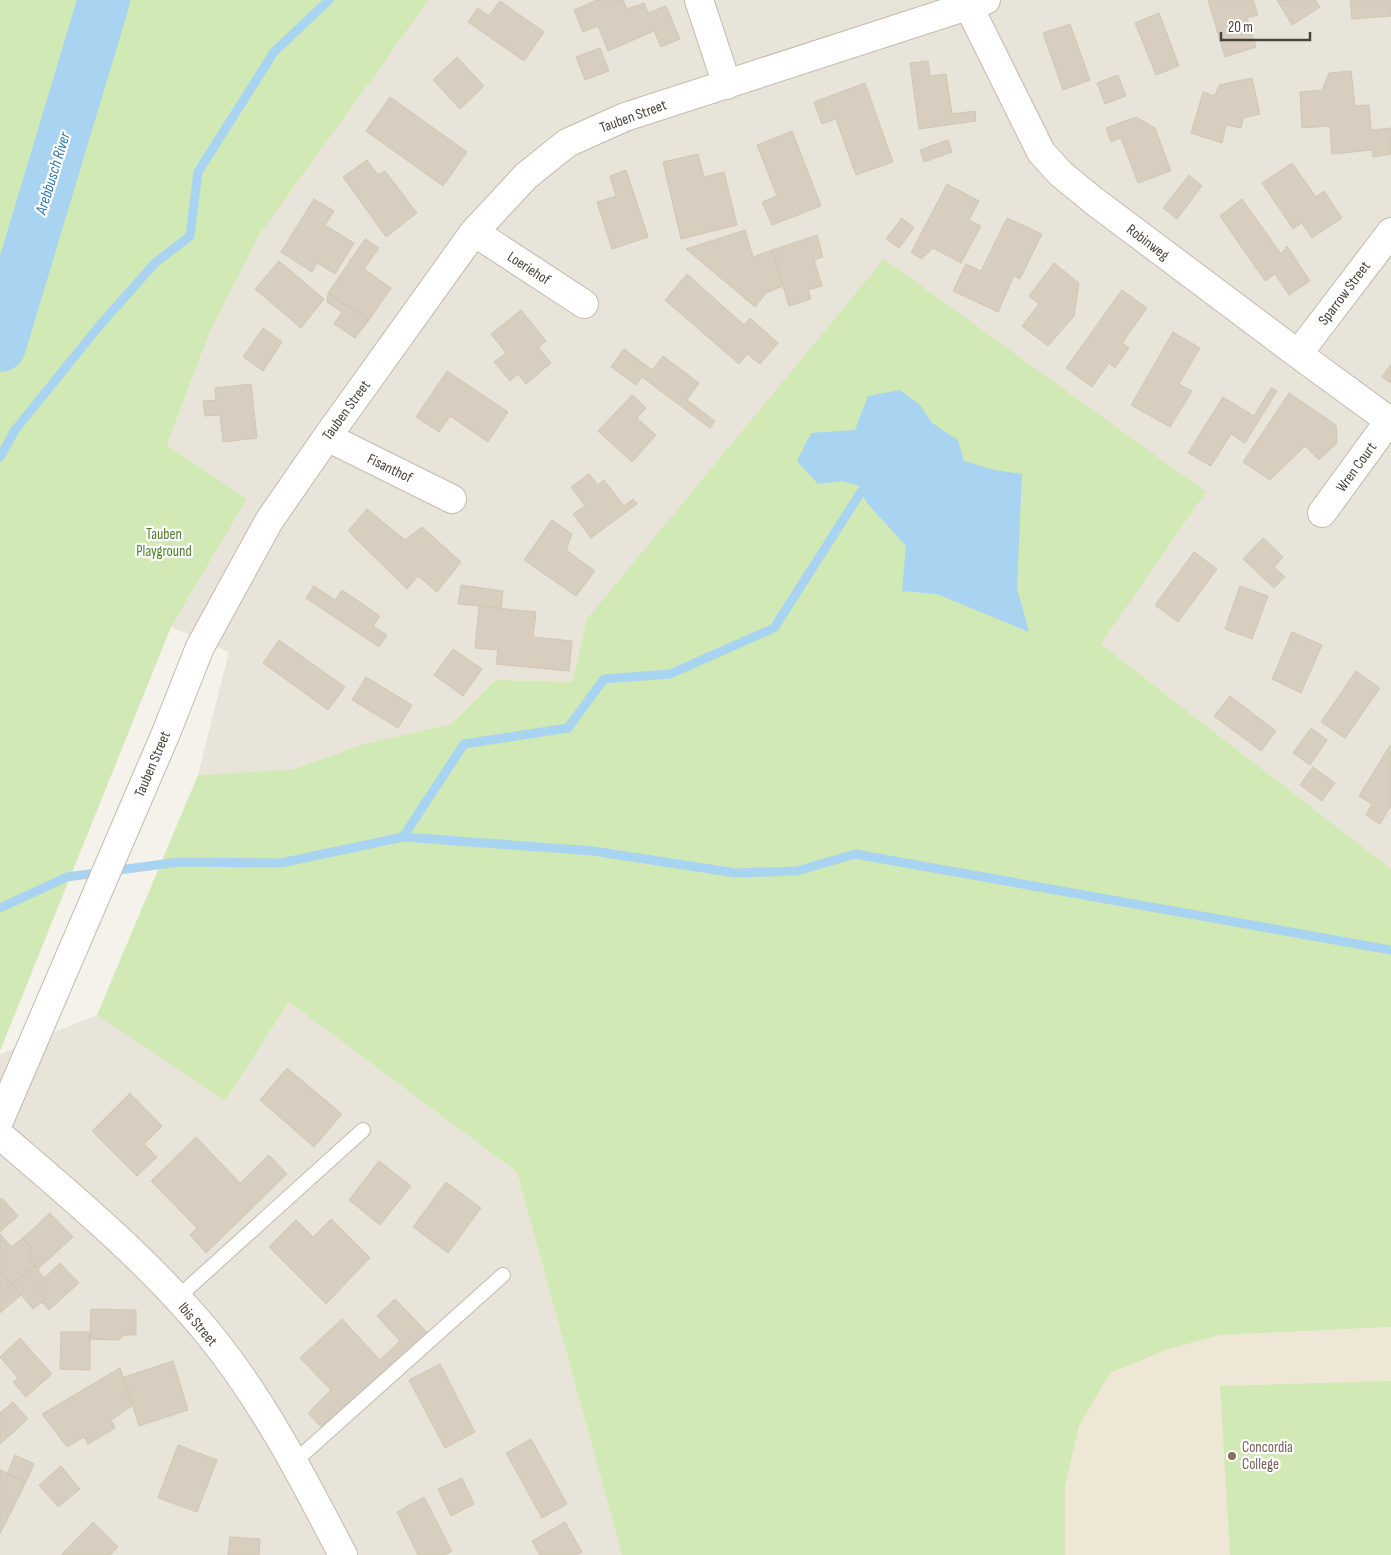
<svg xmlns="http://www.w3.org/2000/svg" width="1391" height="1555" viewBox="0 0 1391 1555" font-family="'Sofia Sans Condensed',sans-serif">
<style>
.residential{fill:#e9e4d9}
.education{fill:#eee7d5}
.green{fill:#d1e9b4}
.water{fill:#a8d3f1}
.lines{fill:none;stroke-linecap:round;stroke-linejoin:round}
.stream{stroke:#a8d3f1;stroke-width:9}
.river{stroke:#a8d3f1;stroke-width:52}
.building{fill:#d7cec0;stroke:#d2c6b3}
.lane-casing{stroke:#c1baad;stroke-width:16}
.street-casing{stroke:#c1baad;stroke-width:30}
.lane{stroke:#fff;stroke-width:14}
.street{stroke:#fff;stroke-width:28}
.education-dot{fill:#8d6e63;stroke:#fff;stroke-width:2}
.labels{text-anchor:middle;stroke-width:4.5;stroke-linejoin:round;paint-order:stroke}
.street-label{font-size:15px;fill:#4a4339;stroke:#fff}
.park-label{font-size:15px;fill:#4a7d2a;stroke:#fff}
.education-label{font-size:15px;fill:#785e54;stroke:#fff;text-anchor:start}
.water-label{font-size:16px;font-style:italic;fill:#2e7aaf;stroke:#fff}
</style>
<rect width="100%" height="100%" fill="#f5f2eb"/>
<path class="residential" d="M 429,0 L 1391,0 L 1391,869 L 1101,644 L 1206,492 L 587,619 L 572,682 L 496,680 L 451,724 L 364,744 L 294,769 L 198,775 L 229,652 L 171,627 L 247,499 L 167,445 L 210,331 L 260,234 Z
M 289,1002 L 517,1172 L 622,1555 L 0,1555 L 0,1054 L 97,1015 L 225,1101 Z"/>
<path class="education" d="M 1391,1327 L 1391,1555 L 1065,1555 L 1065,1487 L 1079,1426 L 1110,1373 L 1166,1350 L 1220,1335 Z"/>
<path class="green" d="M 0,0 L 429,0 L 260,234 L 210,331 L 167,445 L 247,499 L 171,627 L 0,1051 Z
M 884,259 L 1206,492 L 1101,644 L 1391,869 L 1391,1327 L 1220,1335 L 1166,1350 L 1110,1373 L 1079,1426 L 1065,1487 L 1065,1555 L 622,1555 L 517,1172 L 289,1002 L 225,1101 L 97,1015 L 198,775 L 294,769 L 364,744 L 451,724 L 496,680 L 572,682 L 587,619 Z
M 1391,1381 L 1391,1555 L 1230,1555 L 1220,1386 Z"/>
<path class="water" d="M 900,390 L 920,405 L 932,423 L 958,440 L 964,461 L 995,470 L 1022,474 L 1017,588 L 1029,632 L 937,594 L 902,591 L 906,546 L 866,502 L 859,486 L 843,481 L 818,484 L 797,461 L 811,433 L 855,430 L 868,396 Z"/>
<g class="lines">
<path class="stream" d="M 0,457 L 15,430 L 100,325 L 155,263 L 190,236 L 198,172 L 274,52 L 329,0
M 403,837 L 464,744 L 568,728 L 604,679 L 670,674 L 774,628 L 861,492
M 0,908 L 67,877 L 179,862 L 281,863 L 403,837 L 593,851 L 736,873 L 797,871 L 855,854 L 1391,950"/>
<path class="river" d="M 0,346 L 104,0"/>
</g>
<path class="building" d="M 597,0 L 623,0 L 627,9 L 644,3 L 648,13 L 666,6 L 680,39 L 661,47 L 654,31 L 608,51 L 598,26 L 583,32 L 574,10 Z
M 1208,0 L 1253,0 L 1258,15 L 1247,18 L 1256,47 L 1225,57 Z
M 1277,0 L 1315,0 L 1320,7 L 1292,25 Z
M 1350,0 L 1391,0 L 1391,16 L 1352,19 Z
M 500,1 L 544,32 L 524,61 L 468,22 L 478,8 L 489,16 Z
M 1159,13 L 1179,66 L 1156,75 L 1135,23 Z
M 1070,24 L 1090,80 L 1063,90 L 1043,33 Z
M 600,48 L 609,71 L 585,80 L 576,57 Z
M 457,57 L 484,86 L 460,109 L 433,80 Z
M 928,61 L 930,76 L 946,74 L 952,114 L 975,111 L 976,121 L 919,129 L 910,63 Z
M 1351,71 L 1355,106 L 1369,105 L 1371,130 L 1391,128 L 1391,154 L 1373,157 L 1373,150 L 1332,154 L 1330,126 L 1302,128 L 1300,92 L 1322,90 L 1329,73 Z
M 1118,75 L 1126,96 L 1105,104 L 1097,83 Z
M 1252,78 L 1260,114 L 1243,118 L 1241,128 L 1226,125 L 1222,143 L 1191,133 L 1203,92 L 1215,96 L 1219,85 Z
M 865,83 L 893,162 L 856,175 L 836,119 L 822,124 L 814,102 Z
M 390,97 L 467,152 L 443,186 L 366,131 Z
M 1136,117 L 1155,128 L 1171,171 L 1138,183 L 1121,138 L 1111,142 L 1106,128 Z
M 792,131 L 821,206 L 772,225 L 762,202 L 777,196 L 757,145 Z
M 948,140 L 952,152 L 924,162 L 920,150 Z
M 698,154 L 704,177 L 724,172 L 737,225 L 681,239 L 663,162 Z
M 367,160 L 378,175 L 385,171 L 417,213 L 386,237 L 343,177 Z
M 1292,163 L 1316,197 L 1324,191 L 1342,218 L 1312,238 L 1302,223 L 1293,229 L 1262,183 Z
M 626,170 L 648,237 L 612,249 L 597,202 L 616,196 L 610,176 Z
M 1189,175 L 1202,186 L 1177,219 L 1163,208 Z
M 947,184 L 979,201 L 969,220 L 981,226 L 961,263 L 933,248 L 922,259 L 911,253 Z
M 314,199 L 334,211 L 325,225 L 354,243 L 335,274 L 317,263 L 312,272 L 281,252 Z
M 1242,199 L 1281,254 L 1287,246 L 1310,281 L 1289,295 L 1275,274 L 1265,281 L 1220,216 Z
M 902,218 L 914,228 L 899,248 L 886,239 Z
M 1007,218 L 1042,234 L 1020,279 L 1014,276 L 998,312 L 953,291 L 966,264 L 981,271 Z
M 745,230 L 753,257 L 772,250 L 783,286 L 766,293 L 755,307 L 686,249 Z
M 817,235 L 823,257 L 814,260 L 822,286 L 808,290 L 811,299 L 789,306 L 772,250 Z
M 365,239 L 379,248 L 364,269 L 391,288 L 369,320 L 328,293 Z
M 279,261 L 324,299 L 301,328 L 255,289 Z
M 1054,263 L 1079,283 L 1074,316 L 1048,346 L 1022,326 L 1039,304 L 1029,296 Z
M 687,274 L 744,325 L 750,318 L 778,343 L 760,364 L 747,354 L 739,364 L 665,300 Z
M 1122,290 L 1147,308 L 1122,343 L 1129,348 L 1115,368 L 1109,363 L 1092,387 L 1066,368 Z
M 328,293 L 369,320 L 355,338 L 334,324 L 342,312 L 327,302 Z
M 521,310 L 546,341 L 538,347 L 551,363 L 526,384 L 518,374 L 510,381 L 494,362 L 506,353 L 491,334 Z
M 263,328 L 282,342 L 263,371 L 243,357 Z
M 1173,332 L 1200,348 L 1179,384 L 1192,391 L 1170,427 L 1131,405 Z
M 624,349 L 652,370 L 663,356 L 699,383 L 687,400 L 715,421 L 710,428 L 642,377 L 636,385 L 611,367 Z
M 1391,364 L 1391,383 L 1382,377 Z
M 447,371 L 508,412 L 488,442 L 450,416 L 439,432 L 416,417 Z
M 251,384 L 257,438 L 223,442 L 220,415 L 205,416 L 203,401 L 216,400 L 215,388 Z
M 1271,388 L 1277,391 L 1245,443 L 1231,434 L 1211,466 L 1188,453 L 1223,397 L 1254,416 Z
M 1289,393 L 1336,425 L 1337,443 L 1319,460 L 1305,446 L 1270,480 L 1243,462 Z
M 632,395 L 646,408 L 637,418 L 656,435 L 632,462 L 598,431 Z
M 589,474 L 598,485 L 604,480 L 624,506 L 633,499 L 637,504 L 591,538 L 573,514 L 585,506 L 571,487 Z
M 367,509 L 405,540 L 422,527 L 461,562 L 437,592 L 418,576 L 407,589 L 348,531 Z
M 552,520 L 572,534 L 566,550 L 595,571 L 576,596 L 524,560 Z
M 1263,538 L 1283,557 L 1274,567 L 1285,577 L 1274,588 L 1243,559 Z
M 1194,552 L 1217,569 L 1178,622 L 1155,605 Z
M 461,585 L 503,591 L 501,608 L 458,604 Z
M 314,586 L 335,600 L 342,590 L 380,616 L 373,626 L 387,635 L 379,647 L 306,598 Z
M 1240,586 L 1268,596 L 1252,639 L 1225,629 Z
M 479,606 L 536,612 L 533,637 L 572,641 L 569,671 L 496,664 L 498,650 L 475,648 Z
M 1292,632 L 1322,645 L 1301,693 L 1272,679 Z
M 279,640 L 345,687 L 328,710 L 263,663 Z
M 453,649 L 482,669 L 463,696 L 434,675 Z
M 1356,671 L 1380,688 L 1345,738 L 1321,722 Z
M 366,677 L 412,705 L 398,728 L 352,700 Z
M 1230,696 L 1276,731 L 1261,751 L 1214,716 Z
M 1311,728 L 1327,740 L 1310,765 L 1293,753 Z
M 1390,745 L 1391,806 L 1380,824 L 1366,815 L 1372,804 L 1359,796 Z
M 1313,767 L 1335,783 L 1322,801 L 1300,785 Z
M 287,1068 L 342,1114 L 314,1147 L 260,1100 Z
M 130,1093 L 162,1126 L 144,1144 L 157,1157 L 137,1176 L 92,1131 Z
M 196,1137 L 240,1183 L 269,1155 L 287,1174 L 206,1253 L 190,1235 L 197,1228 L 151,1181 Z
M 379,1161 L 411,1186 L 380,1225 L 349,1200 Z
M 446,1182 L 481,1208 L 448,1253 L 413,1227 Z
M 2,1198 L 18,1216 L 0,1232 L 0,1199 Z
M 50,1213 L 73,1237 L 38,1269 L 29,1259 L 32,1256 L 29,1252 L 32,1248 L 23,1238 Z
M 331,1219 L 370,1258 L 326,1304 L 269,1247 L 296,1220 L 313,1237 Z
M 0,1233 L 11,1247 L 23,1238 L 32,1248 L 29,1252 L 32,1256 L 29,1259 L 35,1266 L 12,1284 L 0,1272 Z
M 60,1263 L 79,1283 L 49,1310 L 42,1302 L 46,1299 L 35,1287 Z
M 35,1266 L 44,1278 L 35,1287 L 46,1299 L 33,1309 L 12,1284 Z
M 0,1272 L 21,1295 L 0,1313 Z
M 395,1299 L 429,1334 L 326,1432 L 308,1413 L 331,1390 L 300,1358 L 342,1319 L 380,1360 L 400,1341 L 377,1316 Z
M 91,1309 L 136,1310 L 136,1335 L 124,1335 L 119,1340 L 90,1339 Z
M 61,1332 L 90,1332 L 90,1370 L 60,1369 Z
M 20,1338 L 52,1374 L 26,1397 L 13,1382 L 18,1378 L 0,1357 Z
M 173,1361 L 188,1410 L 139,1426 L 124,1377 Z
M 440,1364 L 475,1432 L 445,1448 L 409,1380 Z
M 120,1368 L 132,1406 L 111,1420 L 115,1428 L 88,1444 L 84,1437 L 67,1447 L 42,1414 Z
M 13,1402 L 28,1419 L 0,1444 L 0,1413 Z
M 531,1439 L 567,1504 L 542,1518 L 506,1453 Z
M 178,1445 L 217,1460 L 197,1512 L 158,1498 Z
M 15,1455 L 34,1464 L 26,1482 L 7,1474 Z
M 61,1466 L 80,1489 L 58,1507 L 39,1485 Z
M 0,1470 L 26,1482 L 0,1534 Z
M 462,1478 L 474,1504 L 451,1516 L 438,1489 Z
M 424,1497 L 452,1551 L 445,1555 L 418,1555 L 397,1512 Z
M 93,1522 L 118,1547 L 110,1555 L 61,1555 Z
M 565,1522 L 582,1552 L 576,1555 L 540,1555 L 532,1541 Z
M 230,1537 L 260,1539 L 259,1555 L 228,1555 Z"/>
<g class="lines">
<defs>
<path id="lane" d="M 177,1298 L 363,1130
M 294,1462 L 503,1275"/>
<path id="street" d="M 699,0 L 727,85
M 969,7 L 1041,152 L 1061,174 L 1094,201 L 1298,354 L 1391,422
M 474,232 L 584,304
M 1298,354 L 1391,232
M 327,437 L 452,499
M 1322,513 L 1389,421
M 0,1119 L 166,733 L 200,647 L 269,521 L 327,437 L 474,232 L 526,176 L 567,143 L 625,117 L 986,0
M 0,1135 C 71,1196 148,1260 208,1333 C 263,1400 303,1478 343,1555"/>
</defs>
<use href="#lane" class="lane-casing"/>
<use href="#street" class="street-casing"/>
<use href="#lane" class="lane"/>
<use href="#street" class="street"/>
</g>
<circle class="education-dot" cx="1232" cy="1456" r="5"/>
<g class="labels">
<g class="street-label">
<text transform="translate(633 116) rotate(-20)" y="5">Tauben Street</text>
<text transform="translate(1148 242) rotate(37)" y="5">Robinweg</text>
<text transform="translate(529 268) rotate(33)" y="5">Loeriehof</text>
<text transform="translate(1344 293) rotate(-53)" y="5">Sparrow Street</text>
<text transform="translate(346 410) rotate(-54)" y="5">Tauben Street</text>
<text transform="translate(1356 467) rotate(-54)" y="5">Wren Court</text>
<text transform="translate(390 468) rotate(26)" y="5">Fisanthof</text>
<text transform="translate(152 764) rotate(-67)" y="5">Tauben Street</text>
<text transform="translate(198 1324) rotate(50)" y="5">Ibis Street</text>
</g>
<g class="park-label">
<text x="164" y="539">Tauben<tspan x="164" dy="17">Playground</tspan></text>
</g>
<g class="education-label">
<text x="1242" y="1452">Concordia<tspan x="1242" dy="17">College</tspan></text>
</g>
<g class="water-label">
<text transform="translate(52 173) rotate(-73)" y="6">Arebbusch River</text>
</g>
</g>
<path d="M1221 32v8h89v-8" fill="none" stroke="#4a4339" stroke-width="2.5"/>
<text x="1228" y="32" font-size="15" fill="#4a4339" stroke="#ffffff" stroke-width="4" paint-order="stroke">20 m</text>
</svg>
